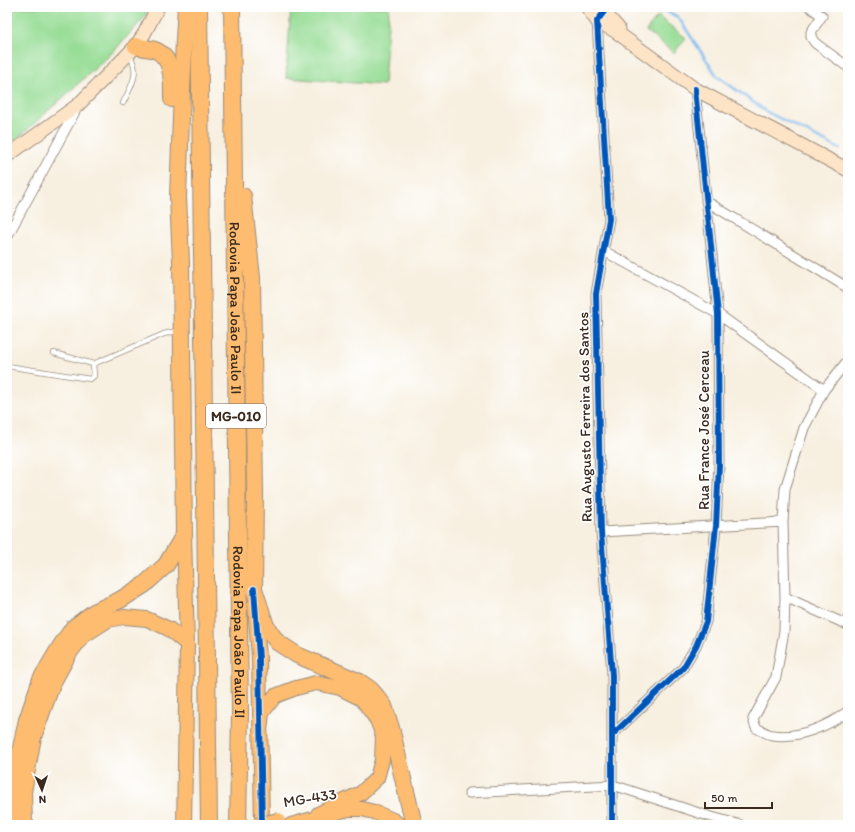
<svg xmlns="http://www.w3.org/2000/svg" width="855" height="832" viewBox="0 0 855 832" font-family="Itim,sans-serif">
<style>
.green{fill:#98dd96;stroke:#6a845a}
.lines{fill:none;stroke-linecap:round;stroke-linejoin:round}
.stream{stroke:#7bb9ee;stroke-width:2.5}
.lane-casing{stroke:#998c7e;stroke-width:6}
.street-casing{stroke:#998c7e;stroke-width:11}
.secondary-casing{stroke:#998c7e;stroke-width:15}
.primary-casing{stroke:#998c7e;stroke-width:16}
.highway-casing{stroke:#998c7e;stroke-width:18}
.lane{stroke:#fff;stroke-width:4.5}
.street{stroke:#fff;stroke-width:9}
.secondary{stroke:#fee4c6;stroke-width:13}
.primary{stroke:#fdbc70;stroke-width:14}
.highway{stroke:#fdbc70;stroke-width:16}
.primary-bridge-casing{stroke:#998c7e;stroke-width:16;stroke-linecap:butt}
.primary-bridge{stroke:#fdbc70;stroke-width:14}
.cycleway-casing{stroke:#fff;stroke-width:8}
.cycleway{stroke:#0057b8;stroke-width:6}
.labels{text-anchor:middle;stroke-width:3.5;stroke-linejoin:round;paint-order:stroke}
.shield{fill:#fff;stroke:#766a62;stroke-width:1}
.shield-label{font-size:14px;font-weight:bold;fill:#3b2a1e}
.street-label{font-size:15px;fill:#3b2a1e;stroke:#fff}
</style>
<rect width="100%" height="100%" fill="#fff"/>
<filter id="ink" filterUnits="userSpaceOnUse"><feTurbulence type="fractalNoise" baseFrequency=".025" numOctaves="2"/><feDisplacementMap in="SourceGraphic" scale="8" xChannelSelector="R" yChannelSelector="G"/><feConvolveMatrix kernelMatrix="1 2 1 2 8 2 1 2 1" color-interpolation-filters="sRGB"/></filter>
<filter id="wash" filterUnits="userSpaceOnUse"><feTurbulence type="fractalNoise" baseFrequency=".012" numOctaves="4" result="noise"/><feDisplacementMap in="SourceGraphic" scale="16" xChannelSelector="R" yChannelSelector="G"/><feGaussianBlur stdDeviation="0.9" result="paint"/><feColorMatrix in="noise" values="0 0 0 0 0 0 0 0 0 0 0 0 0 0 0 0 0 1.4 0 .05"/><feComposite in="paint" operator="in"/></filter>
<g filter="url(#wash)">
<rect width="100%" height="100%" fill="#f7efdf"/>
<path class="green" d="M 7,7 L 148,7 L 145,17 L 111,54 L 7,148 Z
M 291,7 L 389,7 L 384,85 L 286,78 Z
M 658,16 L 686,38 L 674,53 L 646,31 Z"/>
<g class="lines">
<path class="stream" d="M 657,7 L 678,17 L 717,76 L 767,112 L 840,149"/>
</g>
</g>
<g filter="url(#ink)">
<g class="lines">
<defs>
<path id="lane" d="M 123,103 C 131,87 142,70 128,54
M 54,353 L 93,364 L 164,334 L 180,330
M 7,366 L 90,379 L 94,376 L 93,364"/>
<path id="street" d="M 810,7 L 822,16 L 811,32 L 811,37 L 815,43 L 848,67
M 600,17 L 597,21 L 609,219 L 596,294 L 601,532 L 612,675 L 612,825
M 706,201 L 848,288
M 7,237 L 77,108
M 604,251 L 718,314 L 824,390
M 848,360 L 824,390 L 804,428 L 785,489 L 783,522 L 785,597 L 784,631 L 776,677 L 753,719 L 756,728 C 761,730 768,735 773,735 C 798,739 829,726 848,711
M 601,532 L 783,522
M 785,597 L 848,625
M 612,735 L 683,668 L 696,646 L 706,622 L 716,526 L 719,465 L 718,314 L 695,89
M 469,793 L 613,785 L 708,816 L 741,825"/>
<path id="secondary" d="M 587,7 L 597,21 L 615,31 L 695,89 L 848,170
M 602,7 L 604,12 L 619,29
M 7,156 L 78,105 L 136,46 L 144,34 L 158,7"/>
<path id="primary" d="M 184,535 L 187,644 L 184,825
M 255,604 L 259,658 L 262,825
M 260,731 L 262,713 L 275,696 L 296,688 L 316,683 L 340,688 L 362,699 L 377,720 L 383,736 L 382,760 L 377,778 L 361,793 L 318,814
M 27,825 L 25,822 L 24,792 L 34,737 L 53,684 L 70,653 L 83,636 L 108,620 L 124,617 L 147,619 L 169,629 L 187,644
M 291,825 L 348,809 L 362,809 L 374,812 L 393,820 L 399,825"/>
<g id="highway">
<path d="M 199,7 L 209,825"/>
<path id="s1" d="M 232,7 L 240,713 L 238,825"/>
<path d="M 136,46 C 142,48 149,48 155,50 C 174,58 172,83 172,99"/>
<path d="M 243,196 L 252,278 L 255,492 L 254,589 L 266,626 L 277,642 L 297,655 L 360,682 L 370,689 L 377,697 L 384,706 L 391,728 L 414,825"/>
<path d="M 8,825 L 11,819 L 15,776 L 27,720 L 41,679 L 60,647 L 73,628 L 94,612 L 120,600 L 144,585 L 166,565 L 184,535 L 181,261 L 178,197 L 184,39 L 186,7"/>
</g>
</defs>
<use href="#lane" class="lane-casing"/>
<use href="#street" class="street-casing"/>
<use href="#secondary" class="secondary-casing"/>
<use href="#primary" class="primary-casing"/>
<use href="#highway" class="highway-casing"/>
<use href="#lane" class="lane"/>
<use href="#street" class="street"/>
<use href="#secondary" class="secondary"/>
<use href="#primary" class="primary"/>
<use href="#highway" class="highway"/>
<defs>
<path id="primary-bridge" d="M 257,825 L 278,820"/>
</defs>
<use href="#primary-bridge" class="primary-bridge-casing"/>
<use href="#primary-bridge" class="primary-bridge"/>
<defs>
<path id="cycleway" d="M 604,12 L 597,21 L 609,219 L 596,294 L 601,532 L 612,675 L 612,825
M 254,589 L 259,658 L 262,825
M 612,735 L 683,668 L 696,646 L 706,622 L 716,526 L 719,465 L 718,314 L 695,89"/>
</defs>
<use href="#cycleway" class="cycleway-casing"/>
<use href="#cycleway" class="cycleway"/>
</g>
</g>
<g class="labels">
<rect class="shield" x="206" y="404" width="60" height="24" rx="3"/>
<g class="shield-label">
<text x="236" y="421">MG-010</text>
</g>
<g class="street-label">
<text dy="5" stroke="none"><textPath href="#s1" startOffset="301">Rodovia Papa João Paulo II</textPath></text>
<text transform="translate(585 417) rotate(-91)" y="5">Rua Augusto Ferreira dos Santos</text>
<text transform="translate(704 430) rotate(-90)" y="5">Rua France José Cerceau</text>
<text dy="5" stroke="none"><textPath href="#s1" startOffset="625">Rodovia Papa João Paulo II</textPath></text>
<text transform="translate(310 798) rotate(-9)" y="5">MG-433</text>
</g>
</g>
<rect width="855" height="832" fill="none" stroke="#fff" stroke-width="24"/>
<g transform="translate(42 790) rotate(177)" stroke="#ffffff" stroke-width="3" paint-order="stroke">
<path d="M0-3L7 15L0 10L-7 15Z" fill="#3b2a1e"/>
<text y="-6" font-size="11" font-weight="bold" text-anchor="middle" fill="#3b2a1e">N</text>
</g>
<path d="M705 802v6h67v-6" fill="none" stroke="#3b2a1e" stroke-width="2"/>
<text x="711" y="802" font-size="12" fill="#3b2a1e" stroke="#ffffff" stroke-width="3" paint-order="stroke">50 m</text>
</svg>
